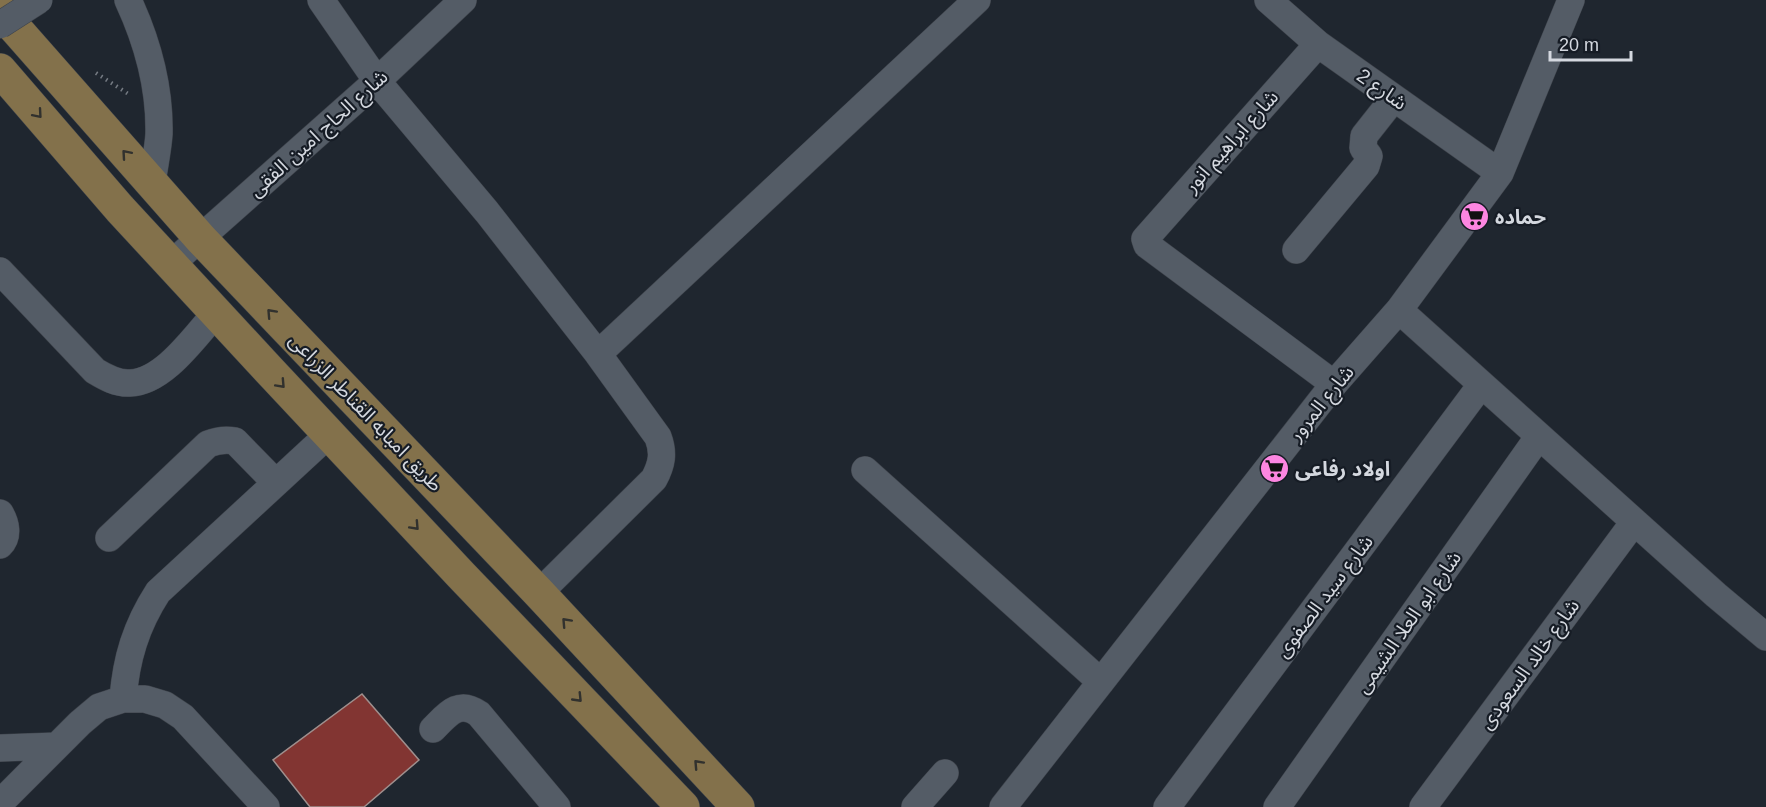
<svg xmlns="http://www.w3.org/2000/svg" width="1766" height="807" viewBox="0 0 1766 807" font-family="Helvetica,'Noto Sans Arabic',sans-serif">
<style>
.building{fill:#823532;stroke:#9f8f8d;stroke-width:1.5}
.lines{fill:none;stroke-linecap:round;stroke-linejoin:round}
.minor-casing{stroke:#3e434b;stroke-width:28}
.major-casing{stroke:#3e434b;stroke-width:34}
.path{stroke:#747a82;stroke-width:4;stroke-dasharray:1.5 4.5;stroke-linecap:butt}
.minor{stroke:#545c66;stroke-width:27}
.major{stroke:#83714b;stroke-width:33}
.minor-bridge-casing{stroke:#3e434b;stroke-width:28;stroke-linecap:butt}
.minor-bridge{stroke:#545c66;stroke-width:27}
.oneway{stroke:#31312e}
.labels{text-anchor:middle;stroke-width:4.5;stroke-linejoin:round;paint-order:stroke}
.street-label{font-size:20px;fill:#d4d8df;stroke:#161c25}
.poi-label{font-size:20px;font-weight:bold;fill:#d4d8df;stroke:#161c25;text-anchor:start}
</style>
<rect width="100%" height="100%" fill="#1f262f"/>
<path class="building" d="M 362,694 L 419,760 L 364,807 L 310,807 L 273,760 Z"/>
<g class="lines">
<defs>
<path id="minor" d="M 128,0 C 148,43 160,86 159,134 C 158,150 154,167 152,184
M 321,0 L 377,81 L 487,212 L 598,354 L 658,437 C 664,453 662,464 654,479 L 539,593
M 1268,0 L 1318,44 L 1500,173
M 1318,44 L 1145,239 L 1147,245 L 1334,384
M 1296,250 L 1366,166 L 1369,156 L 1363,148 L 1364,136 L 1394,98
M 171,264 L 377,81 L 463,0
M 0,271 L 95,371 C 105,377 117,384 130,383 C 164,382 195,336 216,313
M 1399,310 L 1716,595 L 1766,637
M 598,354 L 977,0
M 865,470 L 1101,682
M 0,513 C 6,523 9,536 0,545
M 109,538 L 208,444 C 218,440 225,439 235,441 L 276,483
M 123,699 C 126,659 136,626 158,592 L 329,434
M 433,729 C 447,715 458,699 479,714 L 557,807
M 0,748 L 57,746
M 0,803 L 80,723 L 99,707 L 123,699 L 145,699 L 165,705 L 183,717 L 266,807
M 915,807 L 945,773
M 1003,807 L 1334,384 L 1399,310 L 1500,173 L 1571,0
M 1167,807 L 1481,385
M 1277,807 L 1539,436
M 1423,807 L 1634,522"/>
<path id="major" d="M 0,11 L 201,239 L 539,593 L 738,807
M 0,70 L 120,209 L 268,369 L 461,575 L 683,807"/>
</defs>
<use href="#minor" class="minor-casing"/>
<use href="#major" class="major-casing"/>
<path class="path" d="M 96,73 L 130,95"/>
<use href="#minor" class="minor"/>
<use href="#major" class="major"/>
<defs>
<path id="minor-bridge" d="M 0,25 L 39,0"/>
</defs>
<use href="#minor-bridge" class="minor-bridge-casing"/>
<use href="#minor-bridge" class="minor-bridge"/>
</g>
<defs><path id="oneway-chevron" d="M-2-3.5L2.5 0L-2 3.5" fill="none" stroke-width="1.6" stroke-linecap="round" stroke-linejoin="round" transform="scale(1.5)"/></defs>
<g class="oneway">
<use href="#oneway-chevron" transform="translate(38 114) rotate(49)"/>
<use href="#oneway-chevron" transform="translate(126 154) rotate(-131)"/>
<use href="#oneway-chevron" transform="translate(271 313) rotate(-133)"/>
<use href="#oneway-chevron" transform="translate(281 384) rotate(47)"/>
<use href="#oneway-chevron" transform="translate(415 526) rotate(47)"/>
<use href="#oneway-chevron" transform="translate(566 622) rotate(-133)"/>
<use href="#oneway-chevron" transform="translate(578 698) rotate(46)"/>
<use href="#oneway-chevron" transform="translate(698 764) rotate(-133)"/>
</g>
<defs>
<symbol id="supermarket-disc" viewBox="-11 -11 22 22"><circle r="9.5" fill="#fd86e1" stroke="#161c25"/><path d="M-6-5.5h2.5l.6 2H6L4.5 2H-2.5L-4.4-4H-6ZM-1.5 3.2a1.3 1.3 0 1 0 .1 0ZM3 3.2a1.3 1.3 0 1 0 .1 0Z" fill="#111"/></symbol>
</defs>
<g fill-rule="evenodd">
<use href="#supermarket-disc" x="1458" y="200" width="33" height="33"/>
<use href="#supermarket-disc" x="1258" y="452" width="33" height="33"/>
</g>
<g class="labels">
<g class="street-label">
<text transform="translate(1382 89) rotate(35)" y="7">شارع 2</text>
<text transform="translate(318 133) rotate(-42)" y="7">شارع الحاج امين الفقى</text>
<text transform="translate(1231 141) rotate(-48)" y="7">شارع ابراهيم انور</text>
<text transform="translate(1321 403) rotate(-51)" y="7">شارع المرور</text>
<text transform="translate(366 412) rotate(46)" y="7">طريق امبابه القناطر الزراعى</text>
<text transform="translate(1324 596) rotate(-53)" y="7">شارع سيد الصفوى</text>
<text transform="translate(1408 622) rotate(-55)" y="7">شارع ابو العلا الشيمى</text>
<text transform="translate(1529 664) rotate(-54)" y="7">شارع خالد السعودى</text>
</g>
<g class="poi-label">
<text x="1495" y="224">حماده</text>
<text x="1295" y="476">اولاد رفاعى</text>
</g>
</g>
<path d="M1550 51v9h81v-9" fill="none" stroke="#d4d8df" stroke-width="3"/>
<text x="1559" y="51" font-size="18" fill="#d4d8df" stroke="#161c25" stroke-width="4.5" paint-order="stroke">20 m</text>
</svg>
